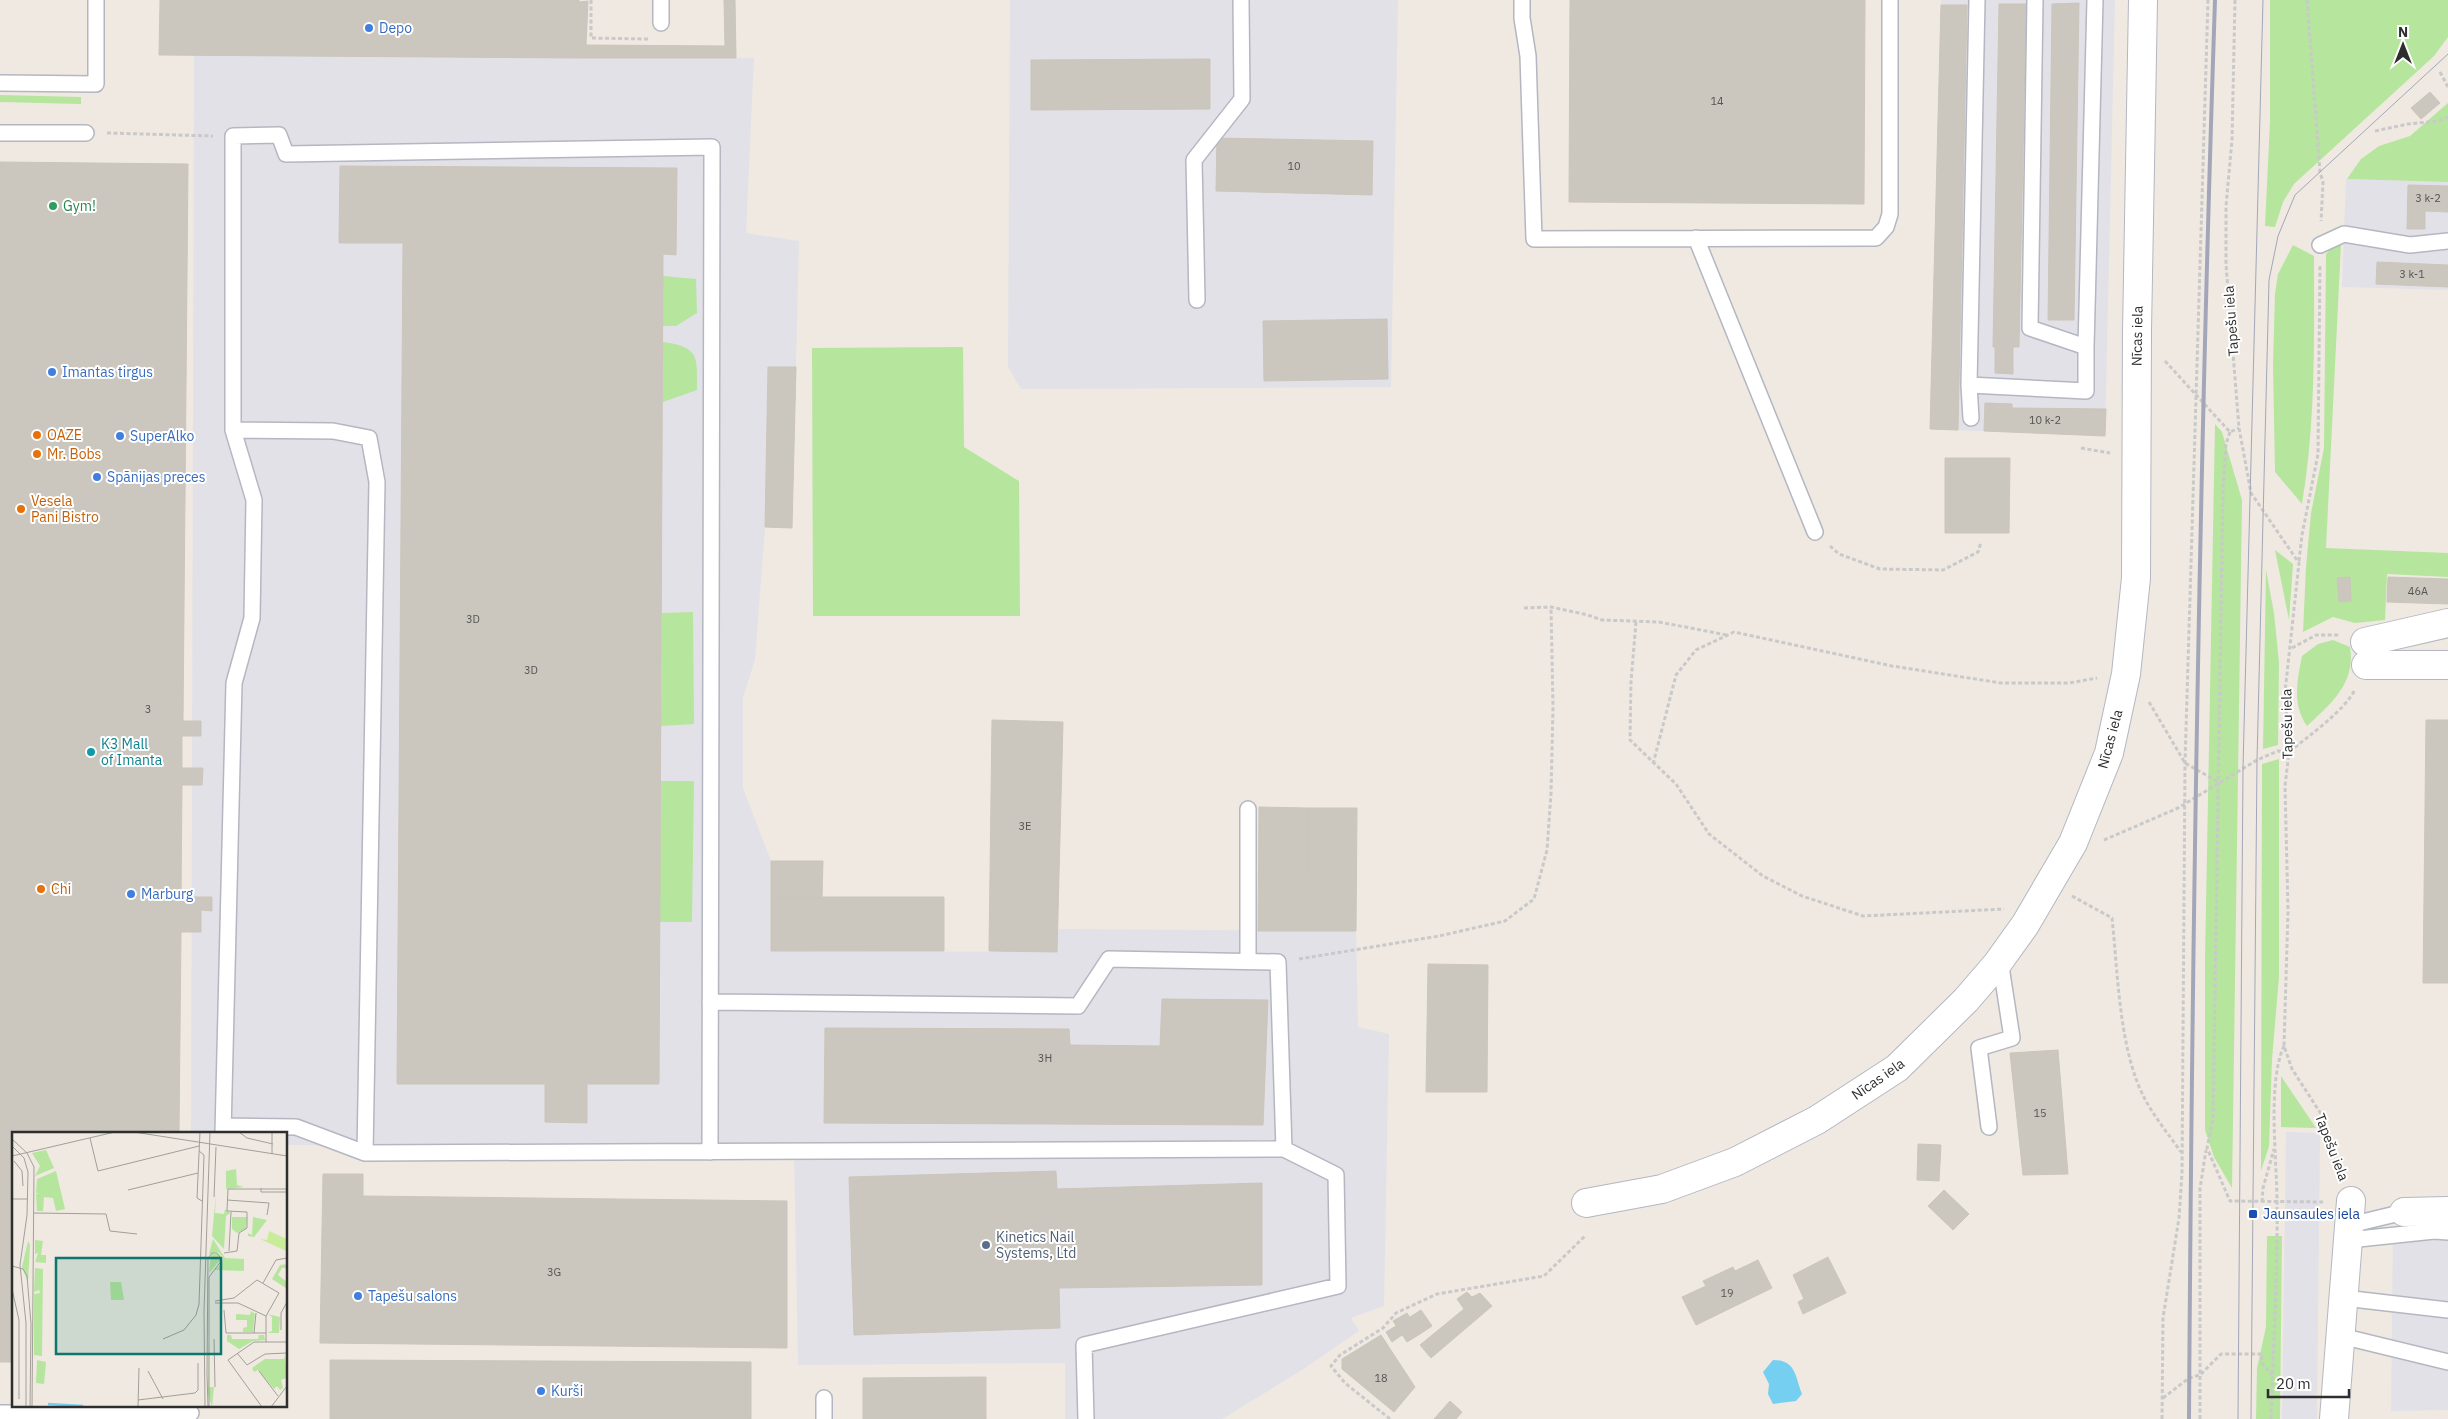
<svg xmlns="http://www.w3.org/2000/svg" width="2448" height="1419" viewBox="0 0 2448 1419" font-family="'IBM Plex Sans',sans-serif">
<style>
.industrial{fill:#e3e1e8}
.green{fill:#b6e59e}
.water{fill:#75cff0}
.building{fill:#cbc7bf;stroke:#cbc5ba}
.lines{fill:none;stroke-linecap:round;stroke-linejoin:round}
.lane-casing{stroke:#b4b7c1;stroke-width:18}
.street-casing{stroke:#b4b7c1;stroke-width:30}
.path{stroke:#c9c9c9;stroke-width:3;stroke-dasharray:4 2.5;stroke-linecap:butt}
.lane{stroke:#fff;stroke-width:15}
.street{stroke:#fff;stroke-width:28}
.tram{stroke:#a3a6b8;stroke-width:1}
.rail{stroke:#a3a6b8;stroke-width:4}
.shop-dot{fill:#3f7fe0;stroke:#fff;stroke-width:2}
.leisure-dot{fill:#2e9e5b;stroke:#fff;stroke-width:2}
.food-dot{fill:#e8710a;stroke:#fff;stroke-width:2}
.culture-dot{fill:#0f9aa8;stroke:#fff;stroke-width:2}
.transit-dot{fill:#1a4fb4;stroke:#fff;stroke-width:2}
.service-dot{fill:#5c6f8a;stroke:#fff;stroke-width:2}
.labels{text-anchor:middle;stroke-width:4;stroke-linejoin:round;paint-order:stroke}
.number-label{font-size:11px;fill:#555452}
.shop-label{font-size:14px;fill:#366cbe;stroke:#fff;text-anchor:start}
.leisure-label{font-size:14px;fill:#27864d;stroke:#fff;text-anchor:start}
.street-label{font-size:14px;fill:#2e2e2e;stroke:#fff}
.food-label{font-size:14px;fill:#c56008;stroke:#fff;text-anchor:start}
.culture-label{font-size:14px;fill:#0d838f;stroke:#fff;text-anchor:start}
.transit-label{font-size:14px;fill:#164399;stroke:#fff;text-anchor:start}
.service-label{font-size:14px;fill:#4e5e75;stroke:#fff;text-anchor:start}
.inset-river{fill:none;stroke:#75cff0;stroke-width:2.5}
.inset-road{fill:none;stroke:#a29e99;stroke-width:1}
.view{fill:#0f766e;fill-opacity:0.15;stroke:#0f766e;stroke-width:2.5}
.inset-edge{fill:none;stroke:#2e2e2e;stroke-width:2.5}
</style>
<rect width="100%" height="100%" fill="#efe9e1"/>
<path class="industrial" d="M 1010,0 L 1398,0 L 1391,387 L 1021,389 L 1008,367 Z
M 1941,0 L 2115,0 L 2105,436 L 1930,429 Z
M 194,55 L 754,58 L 746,233 L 799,241 L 792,528 L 765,527 L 755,660 L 743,697 L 743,788 L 771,861 L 771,951 L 1057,952 L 1057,929 L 1356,931 L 1358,1027 L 1389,1034 L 1384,1306 L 1351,1318 L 1359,1331 L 1302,1370 L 1222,1419 L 1065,1419 L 1065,1363 L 798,1365 L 794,1147 L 286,1145 L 286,1133 L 191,1133 Z
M 2346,179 L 2448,182 L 2448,290 L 2342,287 Z
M 2286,1132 L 2320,1133 L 2317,1419 L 2282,1419 Z
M 2436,1218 L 2448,1219 L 2448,1410 L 2391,1411 L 2393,1230 Z"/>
<path class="green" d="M 2270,0 L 2448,0 L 2448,37 L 2434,56 L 2294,184 L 2283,202 L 2275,227 L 2265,226 L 2270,122 Z
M 0,95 L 81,97 L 81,104 L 0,102 Z
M 2448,103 L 2448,182 L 2347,179 L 2361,159 L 2379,146 L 2410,136 Z
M 2335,244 L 2341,244 L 2326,548 L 2448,553 L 2448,577 L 2387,574 L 2385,620 L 2355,623 L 2333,617 L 2303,632 L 2306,567 L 2311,513 L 2324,448 L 2326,254 Z
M 2293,245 L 2314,256 C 2314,340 2316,420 2302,504 L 2275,472 L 2273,364 L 2275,294 L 2278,274 Z
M 663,276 L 696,279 L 697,313 L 676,326 L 663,326 Z
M 663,342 C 700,347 697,357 697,390 L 663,402 Z
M 963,347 L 964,447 L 1019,481 L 1020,616 L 813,616 L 812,348 Z
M 2215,424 L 2222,432 L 2242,500 L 2232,1188 L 2214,1157 L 2205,1130 L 2205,960 Z
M 2275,550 L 2293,564 L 2289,620 Z
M 2266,570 L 2274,613 L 2279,663 L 2278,745 L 2263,749 Z
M 693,612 L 694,724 L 661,726 L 662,613 Z
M 2333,640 L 2350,647 C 2356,683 2331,704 2307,726 C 2292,704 2297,681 2302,656 L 2318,644 Z
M 2279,759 L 2279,977 L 2272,1059 L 2269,1146 L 2261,1171 L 2262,764 Z
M 661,781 L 694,781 L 692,922 L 659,922 Z
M 2281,1076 L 2316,1128 L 2281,1127 Z
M 2267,1236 L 2282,1236 L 2280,1419 L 2256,1419 L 2257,1368 L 2266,1327 Z"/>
<path class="water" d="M 1773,1360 C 1796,1360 1795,1376 1802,1394 L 1796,1401 L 1773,1404 L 1768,1394 L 1769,1384 L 1763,1372 Z"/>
<path class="building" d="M 160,0 L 579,0 L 579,58 L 159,55 Z
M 724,0 L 735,0 L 736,58 L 579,58 L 579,2 L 588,1 L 586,45 L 725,46 Z
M 1570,0 L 1865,0 L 1864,204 L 1569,202 Z
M 2079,3 L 2074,320 L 2048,320 L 2052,4 Z
M 1999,4 L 2026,4 L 2019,347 L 2013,347 L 2013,374 L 1995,373 L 1995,347 L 1993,347 Z
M 1941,5 L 1967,5 L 1958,430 L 1930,429 Z
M 1210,59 L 1210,109 L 1031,110 L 1031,60 Z
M 2430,92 L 2440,103 L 2421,119 L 2411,108 Z
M 1217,138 L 1373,141 L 1372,195 L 1216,191 Z
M 0,162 L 188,164 L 183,721 L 201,721 L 201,736 L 182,736 L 182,768 L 203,768 L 202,785 L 182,785 L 181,897 L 212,897 L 212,911 L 201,910 L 201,932 L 181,932 L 179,1133 L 14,1133 L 14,1362 L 0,1362 Z
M 340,166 L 677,168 L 676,255 L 663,254 L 659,1084 L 587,1084 L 587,1123 L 545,1122 L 545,1084 L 397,1084 L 403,243 L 339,243 Z
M 2408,185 L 2448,186 L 2448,212 L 2425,211 L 2425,229 L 2407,229 Z
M 2377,262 L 2448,265 L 2448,287 L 2376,284 Z
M 1387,319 L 1388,379 L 1264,381 L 1263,321 Z
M 768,367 L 796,367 L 792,528 L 765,527 Z
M 1985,403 L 2012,404 L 2012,408 L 2106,409 L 2105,436 L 1984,431 Z
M 1945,458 L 2010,458 L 2009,533 L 1945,533 Z
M 2350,577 L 2351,601 L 2339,602 L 2337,578 Z
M 2388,577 L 2448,579 L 2448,604 L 2387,602 Z
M 992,720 L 1063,722 L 1057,952 L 989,951 Z
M 2426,720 L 2448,720 L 2448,983 L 2423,983 Z
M 1259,807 L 1308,808 L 1307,931 L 1258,931 Z
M 1308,808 L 1357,808 L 1356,931 L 1307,931 Z
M 771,861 L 823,861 L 822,898 L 771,897 Z
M 771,897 L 944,897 L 944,951 L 771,951 Z
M 1428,964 L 1488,965 L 1487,1092 L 1426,1092 Z
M 1162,999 L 1268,1000 L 1263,1125 L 824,1123 L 825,1028 L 1069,1029 L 1070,1045 L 1160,1046 Z
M 2058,1050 L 2068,1174 L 2023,1175 L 2010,1053 Z
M 1918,1144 L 1941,1145 L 1939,1181 L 1917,1180 Z
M 1056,1171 L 1057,1189 L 1262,1183 L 1262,1285 L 1059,1288 L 1060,1328 L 854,1335 L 849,1177 Z
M 323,1174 L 363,1174 L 363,1196 L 787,1201 L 787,1348 L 320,1343 Z
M 1944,1190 L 1969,1214 L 1953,1230 L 1928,1206 Z
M 1828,1257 L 1846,1293 L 1803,1314 L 1798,1302 L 1804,1299 L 1793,1275 Z
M 1758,1260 L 1772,1288 L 1696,1325 L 1682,1297 L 1706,1286 L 1703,1281 L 1733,1267 L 1735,1271 Z
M 1467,1292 L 1472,1297 L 1480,1293 L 1492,1306 L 1431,1358 L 1420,1345 L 1464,1309 L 1457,1299 Z
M 1421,1310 L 1432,1326 L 1420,1334 L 1410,1317 Z
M 1407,1313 L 1420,1334 L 1407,1342 L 1393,1321 Z
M 1396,1326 L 1402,1335 L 1392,1342 L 1386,1332 Z
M 1381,1335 L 1415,1387 L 1394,1412 L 1342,1369 L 1342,1359 Z
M 330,1360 L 751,1362 L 751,1419 L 330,1419 Z
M 986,1377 L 986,1419 L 863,1419 L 863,1378 Z
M 1450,1401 L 1462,1412 L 1456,1419 L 1434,1419 Z"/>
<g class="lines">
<defs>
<path id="lane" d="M 661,0 L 661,23
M 1522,0 L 1522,18 L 1528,56 L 1534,239 L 1876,238 L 1886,227 L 1890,214 L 1890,0
M 0,83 L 96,84 L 96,0
M 0,133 L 86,133
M 1696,238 L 1815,532
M 2320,245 L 2344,234 L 2410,245 L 2448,241
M 1197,300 L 1194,160 L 1242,99 L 1241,0
M 2086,347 L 2095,0
M 1969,385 L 1977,0
M 1971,418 L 1969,385 L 2086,391 L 2086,347 L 2030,328 L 2035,0
M 233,430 L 333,431 L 369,438 L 377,482 L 365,1153
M 1248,962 L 1248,809
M 710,1002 L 1078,1006 L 1109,959 L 1278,962 L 1284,1149
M 223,1126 L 296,1127 L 365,1153 L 1284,1149 L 1336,1175 L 1338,1286 L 1084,1345 L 1086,1419
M 1989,1127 L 1979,1048 L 2012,1038 L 2000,960
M 223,1133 L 234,683 L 252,618 L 254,500 L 233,430 L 233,136 L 279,135 L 286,154 L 712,147 L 710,1152
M 2350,1225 L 2404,1212
M 2349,1240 L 2434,1231 L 2448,1232
M 2344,1298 L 2448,1310
M 2341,1336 L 2448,1362
M 824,1398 L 824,1419
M 0,1413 L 191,1413"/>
<path id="street" d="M 2365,642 L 2448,623
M 2366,665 L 2448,665
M 1586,1203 L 1662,1189 L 1735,1162 L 1817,1120 L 1897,1068 L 1966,1000 L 1997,964 L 2025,925 L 2073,843 L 2109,753 L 2126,674 L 2136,578 L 2137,331 L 2143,0
M 2404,1212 L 2448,1211
M 2334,1419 L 2351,1201"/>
</defs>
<use href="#lane" class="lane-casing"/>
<use href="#street" class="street-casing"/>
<path class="path" d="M 591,0 L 591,38 L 648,39
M 2235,0 L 2232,140 L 2226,206 L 2226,265 L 2239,428 L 2251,493 L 2299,563 L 2285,692 L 2289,752 L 2285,786 L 2288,911 L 2284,1046 L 2292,1069 L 2323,1117 L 2344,1177
M 2307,0 L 2320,172 L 2323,182 L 2321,221
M 2440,72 L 2448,87
M 2375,131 L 2408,124 L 2439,121 L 2448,117
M 107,133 L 213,136
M 2165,361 L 2230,432 L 2239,428
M 2230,432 L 2226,444 L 2223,487 L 2213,1119 L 2207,1148 L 2230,1201 L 2323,1202
M 2081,448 L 2110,453
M 1830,546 L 1839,554 L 1880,569 L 1943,570 L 1978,552 L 1981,542
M 2299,561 L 2302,535 L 2318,454 L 2320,264
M 1524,608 L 1551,607 L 1588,615 L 1602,620 L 1659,622 L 1727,635
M 1636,622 L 1631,682 L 1630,740 L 1676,784 L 1709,834 L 1763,876 L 1802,896 L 1863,916 L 2004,909
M 2292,648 L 2316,635 L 2340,635
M 2149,702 L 2185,763 L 2218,782
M 1653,764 L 1676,675 L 1696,650 L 1734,632 L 1892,666 L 2001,683 L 2069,683 L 2097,678
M 2104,840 L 2178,808 L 2257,760 L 2278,751 L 2289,752 C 2306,738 2347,709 2355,689
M 2072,896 L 2112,918 C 2118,973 2119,1053 2146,1101 C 2156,1119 2169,1135 2181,1152
M 1299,959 L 1439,936 L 1505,921 L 1534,899 L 1547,850 L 1551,793 L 1553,707 L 1551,607
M 2262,1202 L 2263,1188 L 2274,1149
M 2163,1398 L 2189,1378 L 2200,1375 L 2221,1354 L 2262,1354 L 2262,1363 L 2272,1375
M 1390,1419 L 1345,1383 L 1331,1366 L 1340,1355 L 1383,1328 L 1396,1313 L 1437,1294 L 1544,1276 L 1585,1236
M 2162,1419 L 2163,1318 L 2179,1218 L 2182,1173 L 2185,763 L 2208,0
M 2200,1419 L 2200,1189 L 2206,1150
M 2271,1419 C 2273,1347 2278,1274 2277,1201 C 2277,1160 2267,1083 2284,1046"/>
<use href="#lane" class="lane"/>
<use href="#street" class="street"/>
<path class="tram" d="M 2238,1419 L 2243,767 L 2263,0
M 2251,1419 L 2257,760 L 2269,280 L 2278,236 L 2295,195 L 2448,54"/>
<path class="rail" d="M 2189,1419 C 2192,946 2199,473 2215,0"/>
</g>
<g class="shop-dot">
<circle cx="369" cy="28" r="5"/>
<circle cx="52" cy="372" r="5"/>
<circle cx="120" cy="436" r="5"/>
<circle cx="97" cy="477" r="5"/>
<circle cx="131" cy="894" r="5"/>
<circle cx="358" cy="1296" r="5"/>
<circle cx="541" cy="1391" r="5"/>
</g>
<circle class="leisure-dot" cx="53" cy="206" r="5"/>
<g class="food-dot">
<circle cx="37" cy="435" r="5"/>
<circle cx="37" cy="454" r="5"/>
<circle cx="21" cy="509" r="5"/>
<circle cx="41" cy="889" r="5"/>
</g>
<circle class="culture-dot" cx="91" cy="752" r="5"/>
<rect class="transit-dot" x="2248" y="1209" width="10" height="10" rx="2.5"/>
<circle class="service-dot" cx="986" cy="1245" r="5"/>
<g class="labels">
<g class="number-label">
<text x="1717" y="105">14</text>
<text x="1294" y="170">10</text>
<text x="2428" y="202">3 k-2</text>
<text x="2412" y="278">3 k-1</text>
<text x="2045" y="424">10 k-2</text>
<text x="2418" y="595">46A</text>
<text x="473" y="623">3D</text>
<text x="531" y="674">3D</text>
<text x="148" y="713">3</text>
<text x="1025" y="830">3E</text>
<text x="1045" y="1062">3H</text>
<text x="2040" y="1117">15</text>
<text x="554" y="1276">3G</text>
<text x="1727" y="1297">19</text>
<text x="1381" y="1382">18</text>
</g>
<g class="shop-label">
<text x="379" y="33">Depo</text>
<text x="62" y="377">Imantas tirgus</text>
<text x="130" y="441">SuperAlko</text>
<text x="107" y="482">Spānijas preces</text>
<text x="141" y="899">Marburg</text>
<text x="368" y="1301">Tapešu salons</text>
<text x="551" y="1396">Kurši</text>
</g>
<g class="leisure-label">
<text x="63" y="211">Gym!</text>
</g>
<g class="street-label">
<text transform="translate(2231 321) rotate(-94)" y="5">Tapešu iela</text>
<text transform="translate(2137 336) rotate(-89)" y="5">Nīcas iela</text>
<text transform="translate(2287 724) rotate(-91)" y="5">Tapešu iela</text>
<text transform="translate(2110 739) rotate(-75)" y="5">Nīcas iela</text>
<text transform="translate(1878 1079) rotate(-35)" y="5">Nīcas iela</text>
<text transform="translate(2332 1147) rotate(69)" y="5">Tapešu iela</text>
</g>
<g class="food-label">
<text x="47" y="440">OAZE</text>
<text x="47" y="459">Mr. Bobs</text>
<text x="31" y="506">Vesela<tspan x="31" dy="16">Pani Bistro</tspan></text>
<text x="51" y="894">Chi</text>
</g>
<g class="culture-label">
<text x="101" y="749">K3 Mall<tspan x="101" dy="16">of Imanta</tspan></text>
</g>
<g class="transit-label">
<text x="2263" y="1219">Jaunsaules iela</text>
</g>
<g class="service-label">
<text x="996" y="1242">Kinetics Nail<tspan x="996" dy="16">Systems, Ltd</tspan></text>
</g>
</g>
<g transform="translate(12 1132)">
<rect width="275" height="275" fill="#efe9e1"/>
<path d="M 34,18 L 42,36 L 23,44 L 28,34 L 20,21 ZM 224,37 L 225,53 L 232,55 L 214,57 L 214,39 ZM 44,39 L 53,77 L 44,79 L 41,66 L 32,65 L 31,79 L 25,79 L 24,62 L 28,62 L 24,61 L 25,47 ZM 204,61 L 203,81 L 212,82 L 213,77 L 218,81 L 214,84 L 212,117 L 200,104 ZM 220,85 L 235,85 L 234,97 L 225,101 L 220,97 ZM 241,85 L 255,88 L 242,105 L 236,104 L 236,101 L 240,103 ZM 201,107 L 213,126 L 232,127 L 232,139 L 202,138 L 210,132 L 211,125 L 206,120 L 197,122 ZM 23,108 L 31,109 L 29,123 L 34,123 L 34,131 L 23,130 L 26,121 L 23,122 ZM 16,109 L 18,113 L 16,150 L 10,135 ZM 199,122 L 207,122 L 210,126 L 197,141 ZM 275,132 L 275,136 L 270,136 L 266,143 L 275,150 L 274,156 L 260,147 L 268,133 ZM 23,136 L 31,137 L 30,224 L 22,223 L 22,162 L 28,161 L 27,158 L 22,160 ZM 98,150 L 109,150 L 112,168 L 99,168 ZM 239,179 L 243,182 L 241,200 L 231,200 L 231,196 L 235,195 L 235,188 L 224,188 L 224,182 L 238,183 ZM 256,182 L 268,185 L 267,201 L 255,201 L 260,199 L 260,185 ZM 215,203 L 219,203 L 220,207 L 246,207 L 247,203 L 252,203 L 253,208 L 241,209 L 227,217 L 215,209 ZM 197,210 L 197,255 L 202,255 L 200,275 L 196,262 ZM 273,223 L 275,246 L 269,248 L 271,256 L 268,258 L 265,254 L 262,257 L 246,238 L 242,240 L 240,236 L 253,227 L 272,227 ZM 25,228 L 34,230 L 32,252 L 24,251 Z" fill="#b6e59e"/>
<path d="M 257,99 L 275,107 L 274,119 L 248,107 L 255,108 Z" fill="#c9ec9a"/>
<path class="inset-river" d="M 36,272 L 71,274"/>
<path class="inset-road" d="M 122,0 L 275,24M 188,0 L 185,66 L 190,69M 227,0 L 235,6 L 261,12M 78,6 L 86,39 L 187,14M 0,7 L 15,21 L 22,35 L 20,275M 0,14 L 12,26 L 16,40 L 15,83 L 8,133 L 14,191 L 14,275M 260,22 L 260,0M 0,24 L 103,0M 2,29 L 10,39 L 11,54M 249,56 L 249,60 L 275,60M 116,58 L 186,41M 202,65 L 204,15M 0,67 L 16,67M 215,68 L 257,71 L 255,83M 22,81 L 94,82 L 98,99 L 125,102M 217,119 L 219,80M 212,121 L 225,119 L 227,101 L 235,96 L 235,80 L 215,79 L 216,57 L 275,57M 0,134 L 11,137 L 15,144 L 19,192 L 18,275M 245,148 L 267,161M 251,151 L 264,128 L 275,126M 0,157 L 7,188 L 7,267M 203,169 L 222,166 L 245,148M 203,171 L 226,171 L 254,184M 212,178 L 214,201 L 254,201M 269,198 L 269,181 L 275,170M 242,201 L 244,181M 151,207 L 172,198 L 184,183 L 187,172 L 192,23 L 187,19M 202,207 L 203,255M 254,210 L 254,184 L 267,161M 225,221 L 235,233 L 253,222 L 275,221M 136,239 L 151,267M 247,239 L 266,264M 126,268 L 183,261 L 186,258 L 186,231M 126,275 L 127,236M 193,275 L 192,179 L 198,0M 196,275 L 195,242 L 196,126 L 200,121 L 205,121 L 210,128 L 197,145 L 197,275M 250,275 L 216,228 L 242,210 L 275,210M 259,275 L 275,254"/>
<path class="view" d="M 44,126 L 209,126 L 209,222 L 44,222 Z"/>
<rect width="275" height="275" class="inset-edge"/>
</g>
<g transform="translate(2403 45)" stroke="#ffffff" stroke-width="4" paint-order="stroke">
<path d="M0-4L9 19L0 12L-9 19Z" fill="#2e2e2e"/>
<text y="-8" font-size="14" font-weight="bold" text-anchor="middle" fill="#2e2e2e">N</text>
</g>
<path d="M2268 1389v8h81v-8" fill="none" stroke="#2e2e2e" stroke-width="2.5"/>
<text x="2276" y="1389" font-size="15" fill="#2e2e2e" stroke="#ffffff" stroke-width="4" paint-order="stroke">20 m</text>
</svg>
